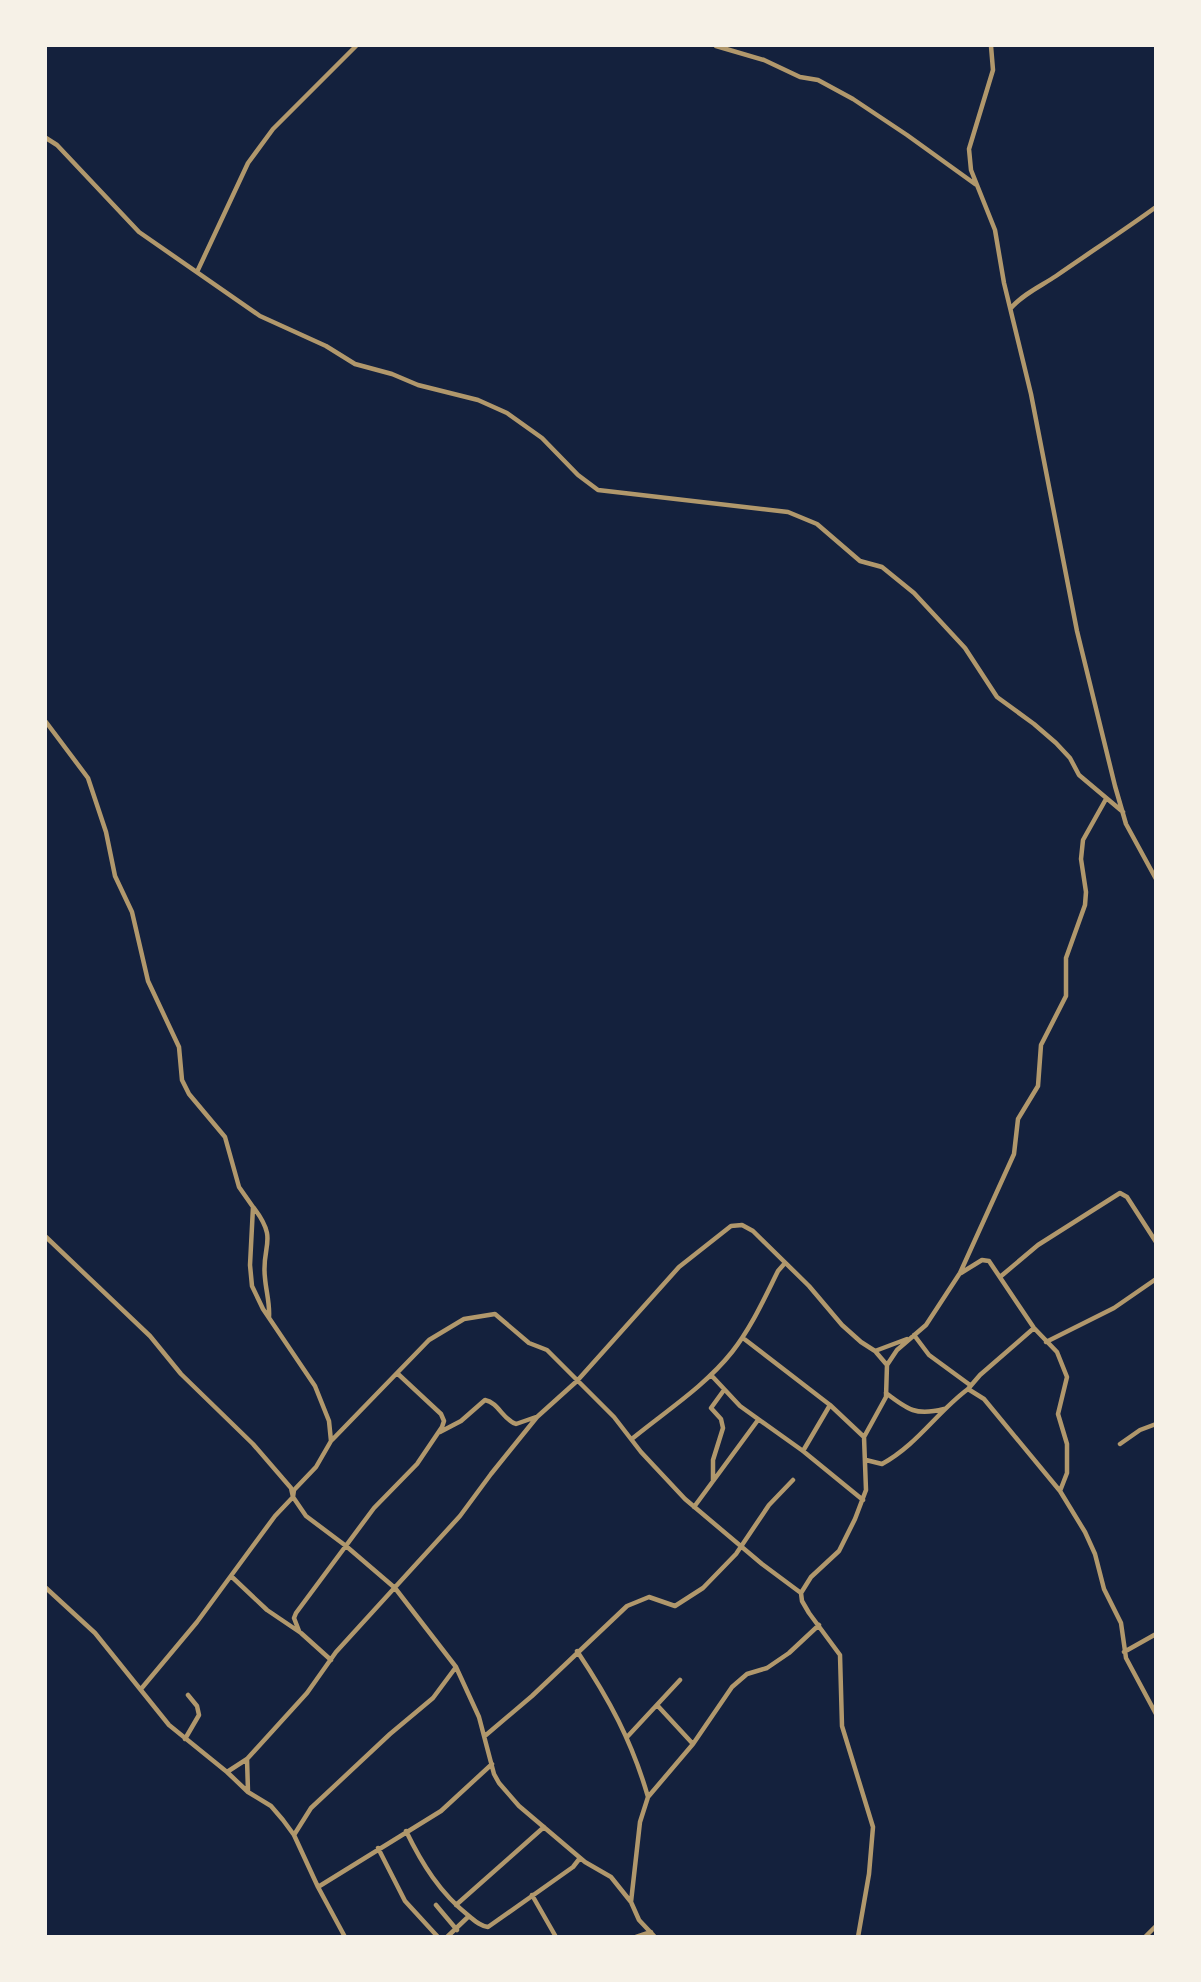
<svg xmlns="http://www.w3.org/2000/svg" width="1201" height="1982" viewBox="0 0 1201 1982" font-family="Barlow,sans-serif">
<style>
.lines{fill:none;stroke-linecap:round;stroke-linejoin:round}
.minor{stroke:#b1986c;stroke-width:4.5}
</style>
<rect width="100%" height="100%" fill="#14213d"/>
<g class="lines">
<path class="minor" d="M 716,46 L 764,60 L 800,77 L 818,80 L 853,99 L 907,135 L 975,184
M 991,46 L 993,70 L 969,149 L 971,170 L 995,230 L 1004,283 L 1031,394 L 1077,631 L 1115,786 L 1126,824 L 1156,879
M 46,138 L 57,145 L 139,232 L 260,316 L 326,346 L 355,364 L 392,374 L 418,385 L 478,400 L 507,413 L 542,438 L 578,475 L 598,490 L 788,512 L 817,524 L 860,561 L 882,567 L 914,593 L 965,648 L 997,697 L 1034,724 L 1056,743 L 1070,758 L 1079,775 L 1123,812
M 197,272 L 248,163 L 273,129 L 356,46
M 1011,308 C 1023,294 1041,286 1056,276 C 1089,253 1123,231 1156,207
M 46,722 L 88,778 L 106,832 L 115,876 L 132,912 L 148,981 L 179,1047 L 182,1080 L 189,1094 L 225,1137 L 239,1187 L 253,1207 L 250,1265 L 252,1286 L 263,1309 L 315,1386 L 329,1421 L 331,1441 L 316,1467 L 294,1490 L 293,1497 L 306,1516 L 346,1546 L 395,1588 L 456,1667 L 479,1717 L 494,1774 L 499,1783 L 519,1806 L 585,1862 L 611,1877 L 631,1902 L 639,1920 L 655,1937
M 254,1208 C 279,1241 261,1245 265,1278 C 266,1291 270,1303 269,1317
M 46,1237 L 150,1336 L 181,1374 L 253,1444 L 291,1488 L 293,1497 L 275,1516 L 197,1622 L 141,1689
M 961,1273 L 982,1260 L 989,1261 L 1034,1328 L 1057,1352 L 1067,1377 L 1058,1414 L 1067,1444 L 1067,1473 L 1060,1491
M 1000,1277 L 1038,1245 L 1120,1193 L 1127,1197 L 1156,1242
M 914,1335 L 929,1355 L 970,1385
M 743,1338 L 830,1405 L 864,1437
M 1046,1342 L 1114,1308 L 1156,1279
M 875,1351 L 907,1339
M 711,1375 L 740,1406 L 803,1451 L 863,1500
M 968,1389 L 980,1375 L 1034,1328
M 886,1393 C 908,1410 916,1416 944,1409
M 440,1432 L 461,1421 L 485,1400 C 499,1403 502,1419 516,1424 L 536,1417
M 633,1438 C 666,1411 705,1386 732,1352 C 751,1328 764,1299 778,1271 L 785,1263
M 332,1440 L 429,1340 L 464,1319 L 495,1314 L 529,1343 L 547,1350 L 614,1417 L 641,1452 L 685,1499 L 762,1564 L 801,1593
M 1120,1444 L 1140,1430 L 1156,1424
M 803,1451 L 830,1405
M 866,1460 L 882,1464 C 917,1445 937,1412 968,1389 L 984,1399 L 1060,1491 L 1085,1532 L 1095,1554 L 1104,1589 L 1121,1623 L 1126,1658 L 1156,1714
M 713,1481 L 713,1460 L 723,1428 L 721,1419 L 711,1408 L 724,1390
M 694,1507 L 758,1420
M 231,1576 L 267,1610 L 301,1633 L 331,1660
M 46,1588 L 95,1633 L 169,1725 L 227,1772 L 248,1792 L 271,1806 L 283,1820 L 294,1835 L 318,1887 L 345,1937
M 299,1631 L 294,1618 L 296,1613 L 374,1508 L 417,1464 L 442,1427 L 444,1421 L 441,1414 L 397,1373
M 577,1651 C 609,1699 632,1741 648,1797
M 1124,1652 L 1156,1634
M 657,1705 L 693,1744
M 486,1735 L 532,1696 L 627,1606 L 649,1597 L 675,1606 L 703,1588 L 736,1554 L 769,1505 L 793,1480
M 628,1736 L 680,1680
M 185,1739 L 199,1715 L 197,1706 L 188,1695
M 247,1759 L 248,1791
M 227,1772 L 247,1759 L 307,1693 L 336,1652 L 460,1516 L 491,1474 L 537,1417 L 577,1381 L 679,1267 L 731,1226 L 742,1225 L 753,1231 L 809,1286 L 842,1325 L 861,1342 L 875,1351 L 887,1365
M 406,1831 C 422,1864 440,1893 469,1916 C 475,1921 480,1926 488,1927 L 573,1867 L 580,1858
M 294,1835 L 311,1808 L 390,1734 L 433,1698 L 456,1667
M 378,1848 L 405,1901 L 438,1937
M 318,1887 L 441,1811 L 492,1764
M 532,1895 L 556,1937
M 631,1902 L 640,1822 L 648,1797 L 693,1744 L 732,1687 L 747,1674 L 767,1668 L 789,1653 L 819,1625
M 436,1905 L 457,1930
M 456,1905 L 544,1827
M 447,1937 L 469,1916
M 636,1937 L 651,1932
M 858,1937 L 869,1874 L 873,1827 L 842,1726 L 840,1655 L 809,1613 L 802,1601 L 801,1593 L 811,1577 L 839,1551 L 855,1519 L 866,1490 L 864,1437 L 886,1397 L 887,1365 L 897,1350 L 926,1325 L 960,1273 L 1014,1154 L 1018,1119 L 1038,1086 L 1041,1045 L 1066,996 L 1066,958 L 1085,905 L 1086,892 L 1081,859 L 1083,840 L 1106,799
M 1145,1937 L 1156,1926"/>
</g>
<rect width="1201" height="1982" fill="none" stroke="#f6f1e7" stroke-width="94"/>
</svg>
